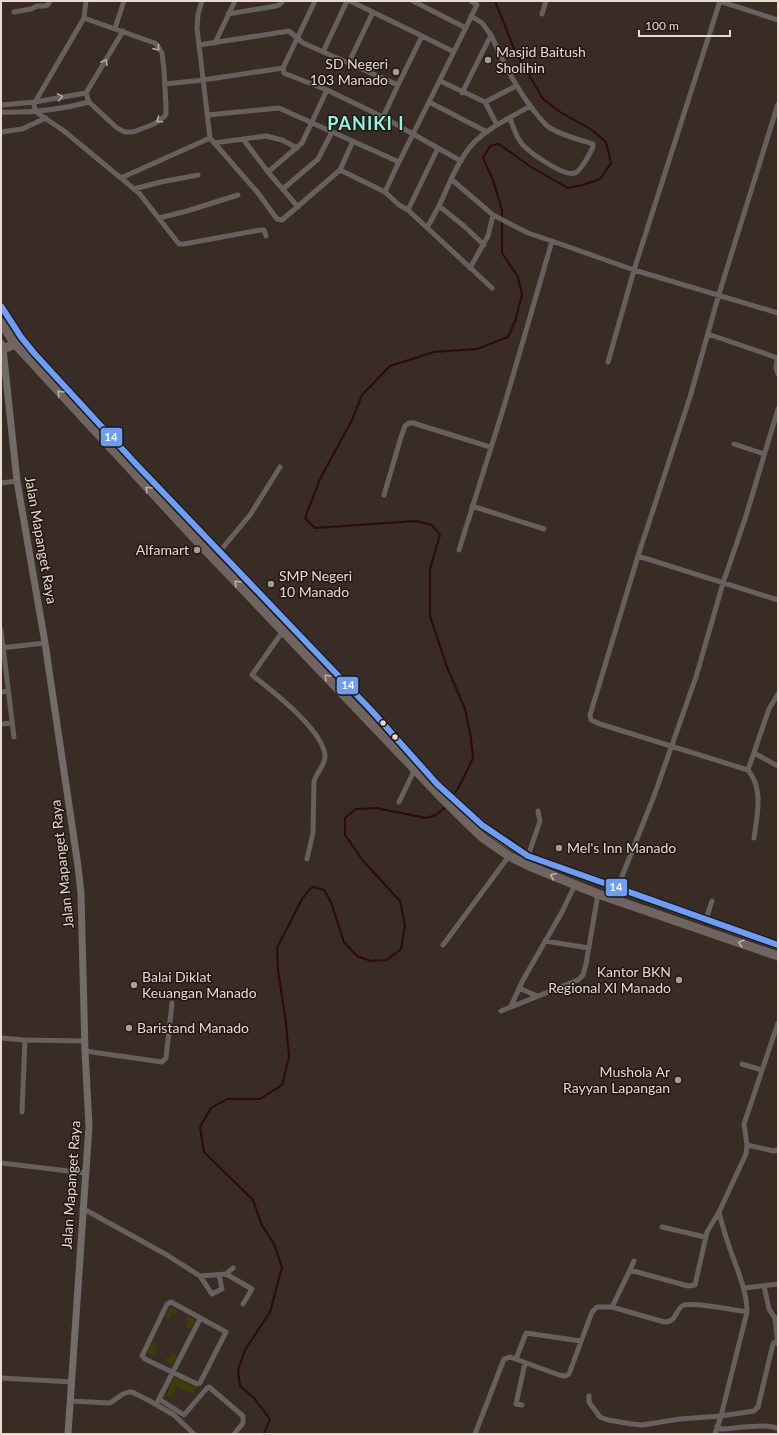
<svg xmlns="http://www.w3.org/2000/svg" width="779" height="1435" viewBox="0 0 779 1435" font-family="Lato,sans-serif">
<style>
.green{fill:#403b08}
.lines{fill:none;stroke-linecap:round;stroke-linejoin:round}
.stream{stroke:#310617;stroke-width:2}
.street{stroke:#66605e;stroke-width:5}
.secondary{stroke:#716b69;stroke-width:7}
.highway{stroke:#6f6460;stroke-width:9}
.bus-1-casing{stroke:#20160f;stroke-width:9}
.bus-1{stroke:#6a9ef8;stroke-width:6}
.oneway{stroke:#b5a9a2}
.oneway2{stroke:#beb0a9}
.poi-dot{fill:#ab9c94;stroke:#20160f;stroke-width:1.5}
.bus-dot{fill:#e9d9d0;stroke:#20160f;stroke-width:1.5}
.labels{text-anchor:middle;stroke-width:3;stroke-linejoin:round;paint-order:stroke}
.poi-label{font-size:14px;fill:#e9d9d0;stroke:#20160f;text-anchor:start}
.street-label{font-size:14px;fill:#e9d9d0;stroke:#20160f}
.district-label{font-size:18px;font-weight:bold;letter-spacing:1px;fill:#8cf5e6;stroke:#20160f}
.line-badge{stroke:#20160f;stroke-width:1.5}
.badge-label{font-size:11px;text-anchor:middle;font-weight:bold;fill:#fff}
</style>
<rect width="100%" height="100%" fill="#392c24"/>
<path class="green" d="M 170,1307 L 178,1311 L 176,1315 L 172,1314 L 170,1319 L 165,1317 Z
M 188,1316 L 195,1320 L 190,1329 L 186,1327 L 189,1322 L 186,1320 Z
M 152,1343 L 157,1345 L 154,1351 L 157,1352 L 155,1356 L 148,1352 Z
M 173,1353 L 177,1356 L 172,1365 L 165,1361 L 167,1357 L 170,1359 Z
M 175,1377 L 196,1388 L 193,1394 L 177,1386 L 171,1398 L 166,1395 Z"/>
<g class="lines">
<path class="stream" d="M 453,796 L 460,785 L 473,758 L 471,738 L 465,709 L 447,667 L 430,616 L 430,569 L 440,535 L 432,525 L 416,521 L 315,528 L 305,518 L 320,479 L 352,420 L 362,395 L 390,366 L 434,352 L 477,349 L 508,337 L 515,321 L 522,295 L 518,277 L 502,253 L 502,210 L 493,180 L 483,158 L 490,146 L 499,144 L 531,167 L 568,188 L 582,185 L 600,179 L 611,163 L 606,142 L 592,130 L 560,112 L 543,99 L 515,51 L 495,1
M 264,1434 L 270,1419 L 254,1398 L 240,1386 L 238,1370 L 245,1350 L 270,1312 L 282,1267 L 274,1244 L 262,1225 L 253,1200 L 204,1152 L 200,1127 L 211,1108 L 227,1099 L 260,1099 L 282,1085 L 289,1057 L 286,1023 L 278,970 L 277,948 L 302,899 L 310,889 L 313,887 L 324,890 L 331,902 L 344,942 L 357,956 L 371,961 L 387,960 L 401,949 L 405,925 L 400,901 L 364,862 L 345,835 L 345,818 L 356,809 L 376,808 L 426,818 L 436,815 L 447,806"/>
<path class="street" d="M 86,1 L 84,18 L 35,102 L 34,105 L 36,112 L 64,131 L 139,193 L 179,244 L 184,244 L 260,230 L 264,230 L 266,236
M 202,1 L 198,14 L 197,28 L 210,138 L 258,193 L 277,219 L 282,220 L 340,170 L 353,141
M 350,1 L 422,36
M 413,1 L 466,28
M 471,1 L 476,4 L 477,5 L 429,102 L 487,132
M 719,1 L 778,20
M 14,12 L 31,9 L 37,6 L 44,6 L 48,5 L 50,1
M 228,14 L 276,6 L 279,5 L 283,1
M 542,14 L 546,1
M 84,18 L 146,40 L 155,43 L 159,48 L 162,53 L 164,70 L 166,106 L 166,114 L 164,117 L 154,124 L 133,132 L 125,132 L 117,128 L 89,102 L 86,93 L 123,31
M 115,28 L 124,1
M 491,35 C 504,64 518,92 539,117 C 542,120 545,125 550,128 C 563,136 578,139 593,144 L 593,147 C 590,153 582,170 575,173 C 564,177 526,151 520,141 C 515,134 513,126 510,118
M 215,43 L 235,1
M 199,45 L 289,31 L 303,43 L 398,85 L 422,36 L 454,52
M 323,52 L 347,1
M 349,62 L 373,12
M 283,68 L 284,73 L 286,74 L 327,90 L 302,143 L 268,172 L 298,207
M 440,81 L 485,102 L 516,86
M 165,84 L 203,80 L 283,68 L 315,1
M 398,85 L 383,117 L 413,134 L 396,168 L 385,192 L 399,205 L 408,210 L 492,288
M 327,90 L 383,117
M 462,93 L 491,35 L 482,23 L 471,16
M 429,102 L 413,134 L 461,161
M 485,102 L 497,125
M 1,105 L 35,102 L 86,93
M 1,112 C 31,113 60,110 89,102
M 207,115 L 279,108 L 399,162
M 1,132 L 22,129 L 46,118
M 243,139 L 268,172
M 214,143 L 266,136 L 282,140 L 297,148
M 340,170 L 385,192
M 121,178 L 210,138
M 451,179 L 493,215 L 488,236 L 470,268
M 134,189 L 161,182 L 198,175
M 283,189 L 318,159 L 332,132
M 439,206 C 450,183 460,153 480,137 C 495,124 514,116 530,106
M 408,210 L 438,148
M 493,215 L 528,233 L 552,241
M 159,218 L 187,211 L 238,195
M 427,228 L 439,206 L 464,226 L 484,245
M 708,334 L 775,357 L 777,359 L 776,368 L 778,374
M 608,362 L 634,270 L 720,1
M 734,444 L 764,454
M 1,483 L 17,481
M 384,495 L 401,437 L 405,426 L 409,423 L 413,423 L 490,447
M 472,506 L 544,529
M 459,550 L 505,403 L 552,241 L 634,270 L 778,313
M 220,551 L 250,515 L 280,467
M 638,556 L 690,397 L 719,294 L 778,104
M 778,600 L 638,556 L 590,715 L 591,720 L 600,724 L 748,770 L 769,709 L 778,694
M 1,630 L 14,737
M 283,631 L 252,675 C 271,690 325,731 325,757 C 325,765 316,773 314,782 L 313,833 L 307,859
M 1,648 L 45,643
M 1,692 L 8,691
M 1,724 L 12,723
M 754,753 L 778,766
M 748,770 C 764,789 757,816 754,838
M 399,802 L 415,769
M 528,856 L 540,821 L 538,811
M 617,889 L 654,796 L 696,677 L 723,583 L 746,516 L 778,409
M 706,919 L 712,901
M 545,941 L 589,948
M 443,945 L 509,856
M 519,988 L 537,996
M 511,1006 L 523,980 L 562,912 L 575,885
M 501,1011 L 578,980 L 583,975 L 586,964 L 598,894
M 1,1038 L 25,1040 L 85,1041
M 85,1051 L 162,1062 L 166,1058 L 172,1003
M 742,1064 L 762,1070
M 22,1112 L 25,1040
M 747,1145 L 774,1151 L 778,1150
M 1,1163 L 85,1173
M 82,1208 L 167,1255 L 200,1276 L 226,1274
M 719,1212 L 707,1232 L 695,1285 L 688,1286 L 630,1270 L 612,1307 L 664,1322 C 678,1322 675,1308 684,1305 C 694,1302 734,1310 747,1312
M 662,1227 L 705,1237
M 233,1268 L 226,1274 L 252,1289 L 243,1304
M 630,1270 L 634,1261
M 200,1276 L 212,1294 L 222,1289 L 219,1275
M 764,1286 L 769,1309 L 775,1318 L 778,1344
M 744,1288 L 778,1284
M 171,1302 L 226,1332 L 202,1379 L 200,1383 L 197,1384 L 145,1359 L 142,1356 L 167,1304 Z
M 516,1359 L 526,1333 L 581,1341
M 1,1378 L 72,1382
M 589,1396 L 589,1402 L 600,1417 L 608,1420 L 632,1424 L 642,1425 L 680,1419 L 721,1416 L 754,1411 L 758,1407 L 773,1344 L 775,1342 L 778,1342
M 159,1399 L 184,1415 L 207,1388 L 209,1387 L 243,1416 L 243,1423 L 234,1434
M 71,1401 L 110,1403 L 123,1394 L 129,1392 L 132,1392 L 150,1401 L 174,1415 L 194,1434
M 158,1401 L 200,1319
M 522,1405 L 516,1404 L 525,1363
M 717,1426 L 721,1429 C 734,1429 768,1422 778,1429
M 475,1434 L 504,1359 L 510,1357 L 559,1375 L 565,1376 L 569,1374 L 592,1312 L 597,1307 L 612,1307
M 715,1434 L 721,1416 L 747,1312 C 747,1294 740,1277 734,1260 C 728,1244 723,1229 719,1212 L 746,1154 L 747,1145 L 744,1124 L 778,1023"/>
<path class="secondary" d="M 1,343 L 3,349 L 17,481 L 45,643 L 78,866 L 81,894 L 85,1051 L 89,1126 L 68,1434"/>
<path class="highway" d="M 1,306 L 21,337 L 34,353 L 136,464 L 371,710 L 437,784 L 482,825 L 503,840 L 528,856 L 542,861 L 778,945
M 1,323 L 15,344 L 195,539 L 441,797 L 466,822 L 483,838 L 509,856 L 529,866 L 598,894 L 778,956
M 3,349 L 15,344"/>
<defs>
<path id="bus-1" d="M 1,306 L 21,337 L 34,353 L 136,464 L 371,710 L 437,784 L 482,825 L 528,856 L 778,945"/>
</defs>
<use href="#bus-1" class="bus-1-casing"/>
<use href="#bus-1" class="bus-1"/>
</g>
<defs><path id="oneway-chevron" d="M-2-3.5L2.5 0L-2 3.5" fill="none" stroke-width="1.6" stroke-linecap="round" stroke-linejoin="round"/></defs>
<g class="oneway">
<use href="#oneway-chevron" transform="translate(157 48) rotate(51)"/>
<use href="#oneway-chevron" transform="translate(105 62) rotate(-59)"/>
<use href="#oneway-chevron" transform="translate(60 97) rotate(-10)"/>
<use href="#oneway-chevron" transform="translate(159 120) rotate(146)"/>
</g>
<g class="oneway2">
<use href="#oneway-chevron" transform="translate(60 393) rotate(-133)"/>
<use href="#oneway-chevron" transform="translate(148 489) rotate(-133)"/>
<use href="#oneway-chevron" transform="translate(237 583) rotate(-133)"/>
<use href="#oneway-chevron" transform="translate(327 677) rotate(-134)"/>
<use href="#oneway-chevron" transform="translate(553 876) rotate(-157)"/>
<use href="#oneway-chevron" transform="translate(741 943) rotate(-161)"/>
</g>
<g class="poi-dot">
<circle cx="488" cy="60" r="4"/>
<circle cx="396" cy="72" r="4"/>
<circle cx="197" cy="550" r="4"/>
<circle cx="271" cy="584" r="4"/>
<circle cx="559" cy="848" r="4"/>
<circle cx="679" cy="980" r="4"/>
<circle cx="134" cy="985" r="4"/>
<circle cx="129" cy="1028" r="4"/>
<circle cx="678" cy="1080" r="4"/>
</g>
<g class="bus-dot">
<circle cx="383" cy="723" r="3.5"/>
<circle cx="395" cy="737" r="3.5"/>
</g>
<g class="labels">
<g class="poi-label">
<text x="496" y="57">Masjid Baitush<tspan x="496" dy="16">Sholihin</tspan></text>
<text x="388" y="69" text-anchor="end">SD Negeri<tspan x="388" dy="16">103 Manado</tspan></text>
<text x="189" y="555" text-anchor="end">Alfamart</text>
<text x="279" y="581">SMP Negeri<tspan x="279" dy="16">10 Manado</tspan></text>
<text x="567" y="853">Mel's Inn Manado</text>
<text x="671" y="977" text-anchor="end">Kantor BKN<tspan x="671" dy="16">Regional XI Manado</tspan></text>
<text x="142" y="982">Balai Diklat<tspan x="142" dy="16">Keuangan Manado</tspan></text>
<text x="137" y="1033">Baristand Manado</text>
<text x="670" y="1077" text-anchor="end">Mushola Ar<tspan x="670" dy="16">Rayyan Lapangan</tspan></text>
</g>
<g class="street-label">
<text transform="translate(41 540) rotate(80)" y="5">Jalan Mapanget Raya</text>
<text transform="translate(62 864) rotate(-96)" y="5">Jalan Mapanget Raya</text>
<text transform="translate(71 1185) rotate(-86)" y="5">Jalan Mapanget Raya</text>
</g>
<g class="district-label">
<text x="366" y="130">PANIKI I</text>
</g>
</g>
<g class="line-badge">
<rect x="100" y="427" width="23" height="20" rx="4" fill="#6a9ef8"/>
<rect x="336" y="676" width="23" height="19" rx="4" fill="#6a9ef8"/>
<rect x="605" y="878" width="23" height="19" rx="4" fill="#6a9ef8"/>
</g>
<g class="badge-label">
<text x="111" y="441">14</text>
<text x="348" y="689">14</text>
<text x="616" y="891">14</text>
</g>
<rect width="779" height="1435" fill="none" stroke="#e9d9d0" stroke-width="4"/>
<path d="M639 30v6h91v-6" fill="none" stroke="#e9d9d0" stroke-width="2"/>
<text x="645" y="30" font-size="12" fill="#e9d9d0" stroke="#20160f" stroke-width="3" paint-order="stroke">100 m</text>
</svg>
